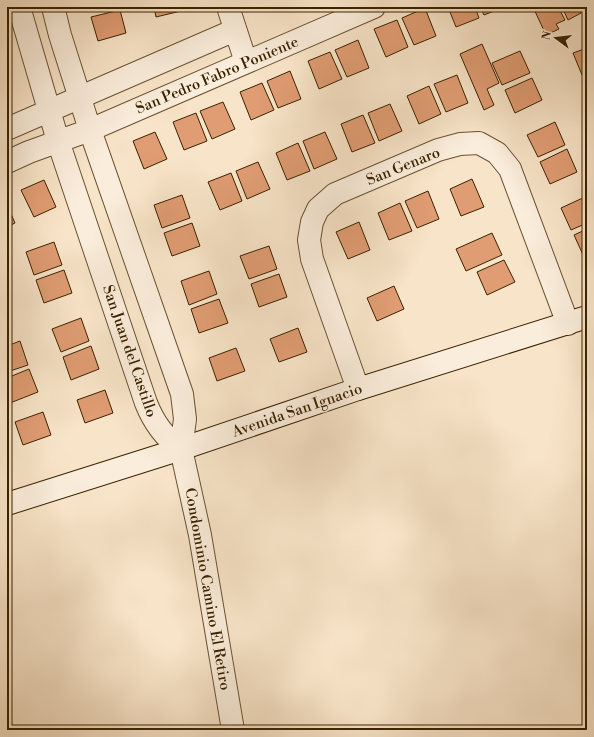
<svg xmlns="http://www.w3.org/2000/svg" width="594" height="737" viewBox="0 0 594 737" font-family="'Libre Bodoni',serif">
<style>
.building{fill:#e09c72;stroke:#3a2200}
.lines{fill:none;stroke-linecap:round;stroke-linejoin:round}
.minor-casing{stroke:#6a5232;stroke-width:24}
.secondary-casing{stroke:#3a2200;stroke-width:24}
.minor{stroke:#faeddb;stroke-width:22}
.secondary{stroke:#faeddb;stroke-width:22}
.labels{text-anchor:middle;stroke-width:3;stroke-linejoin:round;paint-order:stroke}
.street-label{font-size:15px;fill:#3a2200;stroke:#faeddb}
</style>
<rect width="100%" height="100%" fill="#f8e4c8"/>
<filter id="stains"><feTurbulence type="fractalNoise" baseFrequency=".005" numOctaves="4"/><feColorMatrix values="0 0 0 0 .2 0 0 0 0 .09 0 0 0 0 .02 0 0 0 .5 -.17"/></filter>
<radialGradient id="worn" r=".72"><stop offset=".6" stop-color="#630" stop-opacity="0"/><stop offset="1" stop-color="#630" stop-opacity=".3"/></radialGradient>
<path class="building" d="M 154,7 L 184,7 L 185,10 L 156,17 Z
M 448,7 L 475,7 L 479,18 L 456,27 Z
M 480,7 L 504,7 L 484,15 Z
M 533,7 L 558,7 L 565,20 L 556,24 L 559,29 L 546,35 Z
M 562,7 L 582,7 L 579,9 L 581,13 L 568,20 Z
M 425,8 L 436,36 L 414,45 L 402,18 Z
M 120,10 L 126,33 L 98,41 L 91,17 Z
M 397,20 L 408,47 L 386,57 L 374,29 Z
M 358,40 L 369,68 L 347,77 L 335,50 Z
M 482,44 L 499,83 L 487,89 L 494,105 L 484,110 L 460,54 Z
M 587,48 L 587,73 L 582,75 L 573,53 Z
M 520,51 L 530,73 L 502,85 L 492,63 Z
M 330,52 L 342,79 L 319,89 L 308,61 Z
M 290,71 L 301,99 L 278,108 L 267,81 Z
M 457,75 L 468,103 L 446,112 L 434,84 Z
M 532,78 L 542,100 L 515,113 L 505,90 Z
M 587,78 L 587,89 L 583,79 Z
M 262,83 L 274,110 L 251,120 L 240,92 Z
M 429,86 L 441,114 L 419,124 L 407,96 Z
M 223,102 L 235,129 L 212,139 L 200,111 Z
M 390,104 L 402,131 L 379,141 L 368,113 Z
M 196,113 L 207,141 L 184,150 L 173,122 Z
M 363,115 L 375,143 L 352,152 L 341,124 Z
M 555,122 L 565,145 L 538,157 L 527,135 Z
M 155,132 L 167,159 L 144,169 L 133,141 Z
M 325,132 L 337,159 L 314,169 L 303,141 Z
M 298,143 L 310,171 L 287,180 L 276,153 Z
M 567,149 L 577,172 L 550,184 L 540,162 Z
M 258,162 L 270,189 L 247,199 L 236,171 Z
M 231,173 L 242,201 L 220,210 L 208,182 Z
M 472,179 L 484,207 L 461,216 L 450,189 Z
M 44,180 L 56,207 L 34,217 L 21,190 Z
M 428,191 L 439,219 L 417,228 L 405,201 Z
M 182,195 L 190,218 L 162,228 L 154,205 Z
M 587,196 L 587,223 L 571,230 L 561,208 Z
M 400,203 L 412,231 L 389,240 L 378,213 Z
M 7,205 L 15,223 L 7,227 Z
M 359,222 L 370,250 L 348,259 L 336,232 Z
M 192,223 L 200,246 L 172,256 L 164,233 Z
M 587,229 L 587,256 L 584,257 L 574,235 Z
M 492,233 L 502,255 L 466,271 L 456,249 Z
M 54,242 L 62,265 L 34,275 L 26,252 Z
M 269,246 L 277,269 L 249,279 L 240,256 Z
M 504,260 L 515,282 L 487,295 L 477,272 Z
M 64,270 L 72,293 L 44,303 L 36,280 Z
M 209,271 L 217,294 L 189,305 L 181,281 Z
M 279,274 L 287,297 L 259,307 L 251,284 Z
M 394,286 L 404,309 L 377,321 L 367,298 Z
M 219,299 L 228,323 L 199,333 L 191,309 Z
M 81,318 L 89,341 L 61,352 L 52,329 Z
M 298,328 L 307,352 L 279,362 L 270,339 Z
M 20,341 L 28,365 L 7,372 L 7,346 Z
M 91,346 L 99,369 L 71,380 L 63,357 Z
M 236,348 L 245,371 L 217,381 L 209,358 Z
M 29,369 L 38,392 L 10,403 L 7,395 L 7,378 Z
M 105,390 L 113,413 L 85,423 L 77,400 Z
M 43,412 L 51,435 L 23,445 L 15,422 Z"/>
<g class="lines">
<defs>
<path id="minor" d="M 19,7 L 58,141 L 146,403 C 154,423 164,437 181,449
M 53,7 L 60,35 L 90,130 L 182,394 L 185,419 L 181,449 L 200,535 L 233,730
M 228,7 L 246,62
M 7,129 L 235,30
M 7,162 L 29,152 L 90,130 L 374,7
M 358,389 L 312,259 L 309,240 L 312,222 L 318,209 L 335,194 L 438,150 L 460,144 L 479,143 L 497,153 L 510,169 L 568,324"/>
<path id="secondary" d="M 7,504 L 181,449 L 358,389 L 587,317"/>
</defs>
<use href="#minor" class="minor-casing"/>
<use href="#secondary" class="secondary-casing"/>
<use href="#minor" class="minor"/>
<use href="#secondary" class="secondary"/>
</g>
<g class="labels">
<g class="street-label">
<text transform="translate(217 75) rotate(-23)" y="5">San Pedro Fabro Poniente</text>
<text transform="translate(403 166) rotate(-22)" y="5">San Genaro</text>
<text transform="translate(130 351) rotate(71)" y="5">San Juan del Castillo</text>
<text transform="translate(297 410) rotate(-19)" y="5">Avenida San Ignacio</text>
<text transform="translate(208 589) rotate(80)" y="5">Condominio Camino El Retiro</text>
</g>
</g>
<rect width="594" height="737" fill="none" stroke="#f8e4c8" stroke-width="24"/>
<rect x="8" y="8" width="578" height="721" fill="none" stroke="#3a2200" stroke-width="2"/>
<rect x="12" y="12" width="570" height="713" fill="none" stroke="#3a2200"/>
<g transform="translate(556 38) rotate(285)" stroke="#faeddb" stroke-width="3" paint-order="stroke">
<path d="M0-3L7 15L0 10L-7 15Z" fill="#3a2200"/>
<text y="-6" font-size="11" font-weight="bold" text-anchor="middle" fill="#3a2200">N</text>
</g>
<rect width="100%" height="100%" filter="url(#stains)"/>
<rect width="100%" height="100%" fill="url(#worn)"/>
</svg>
